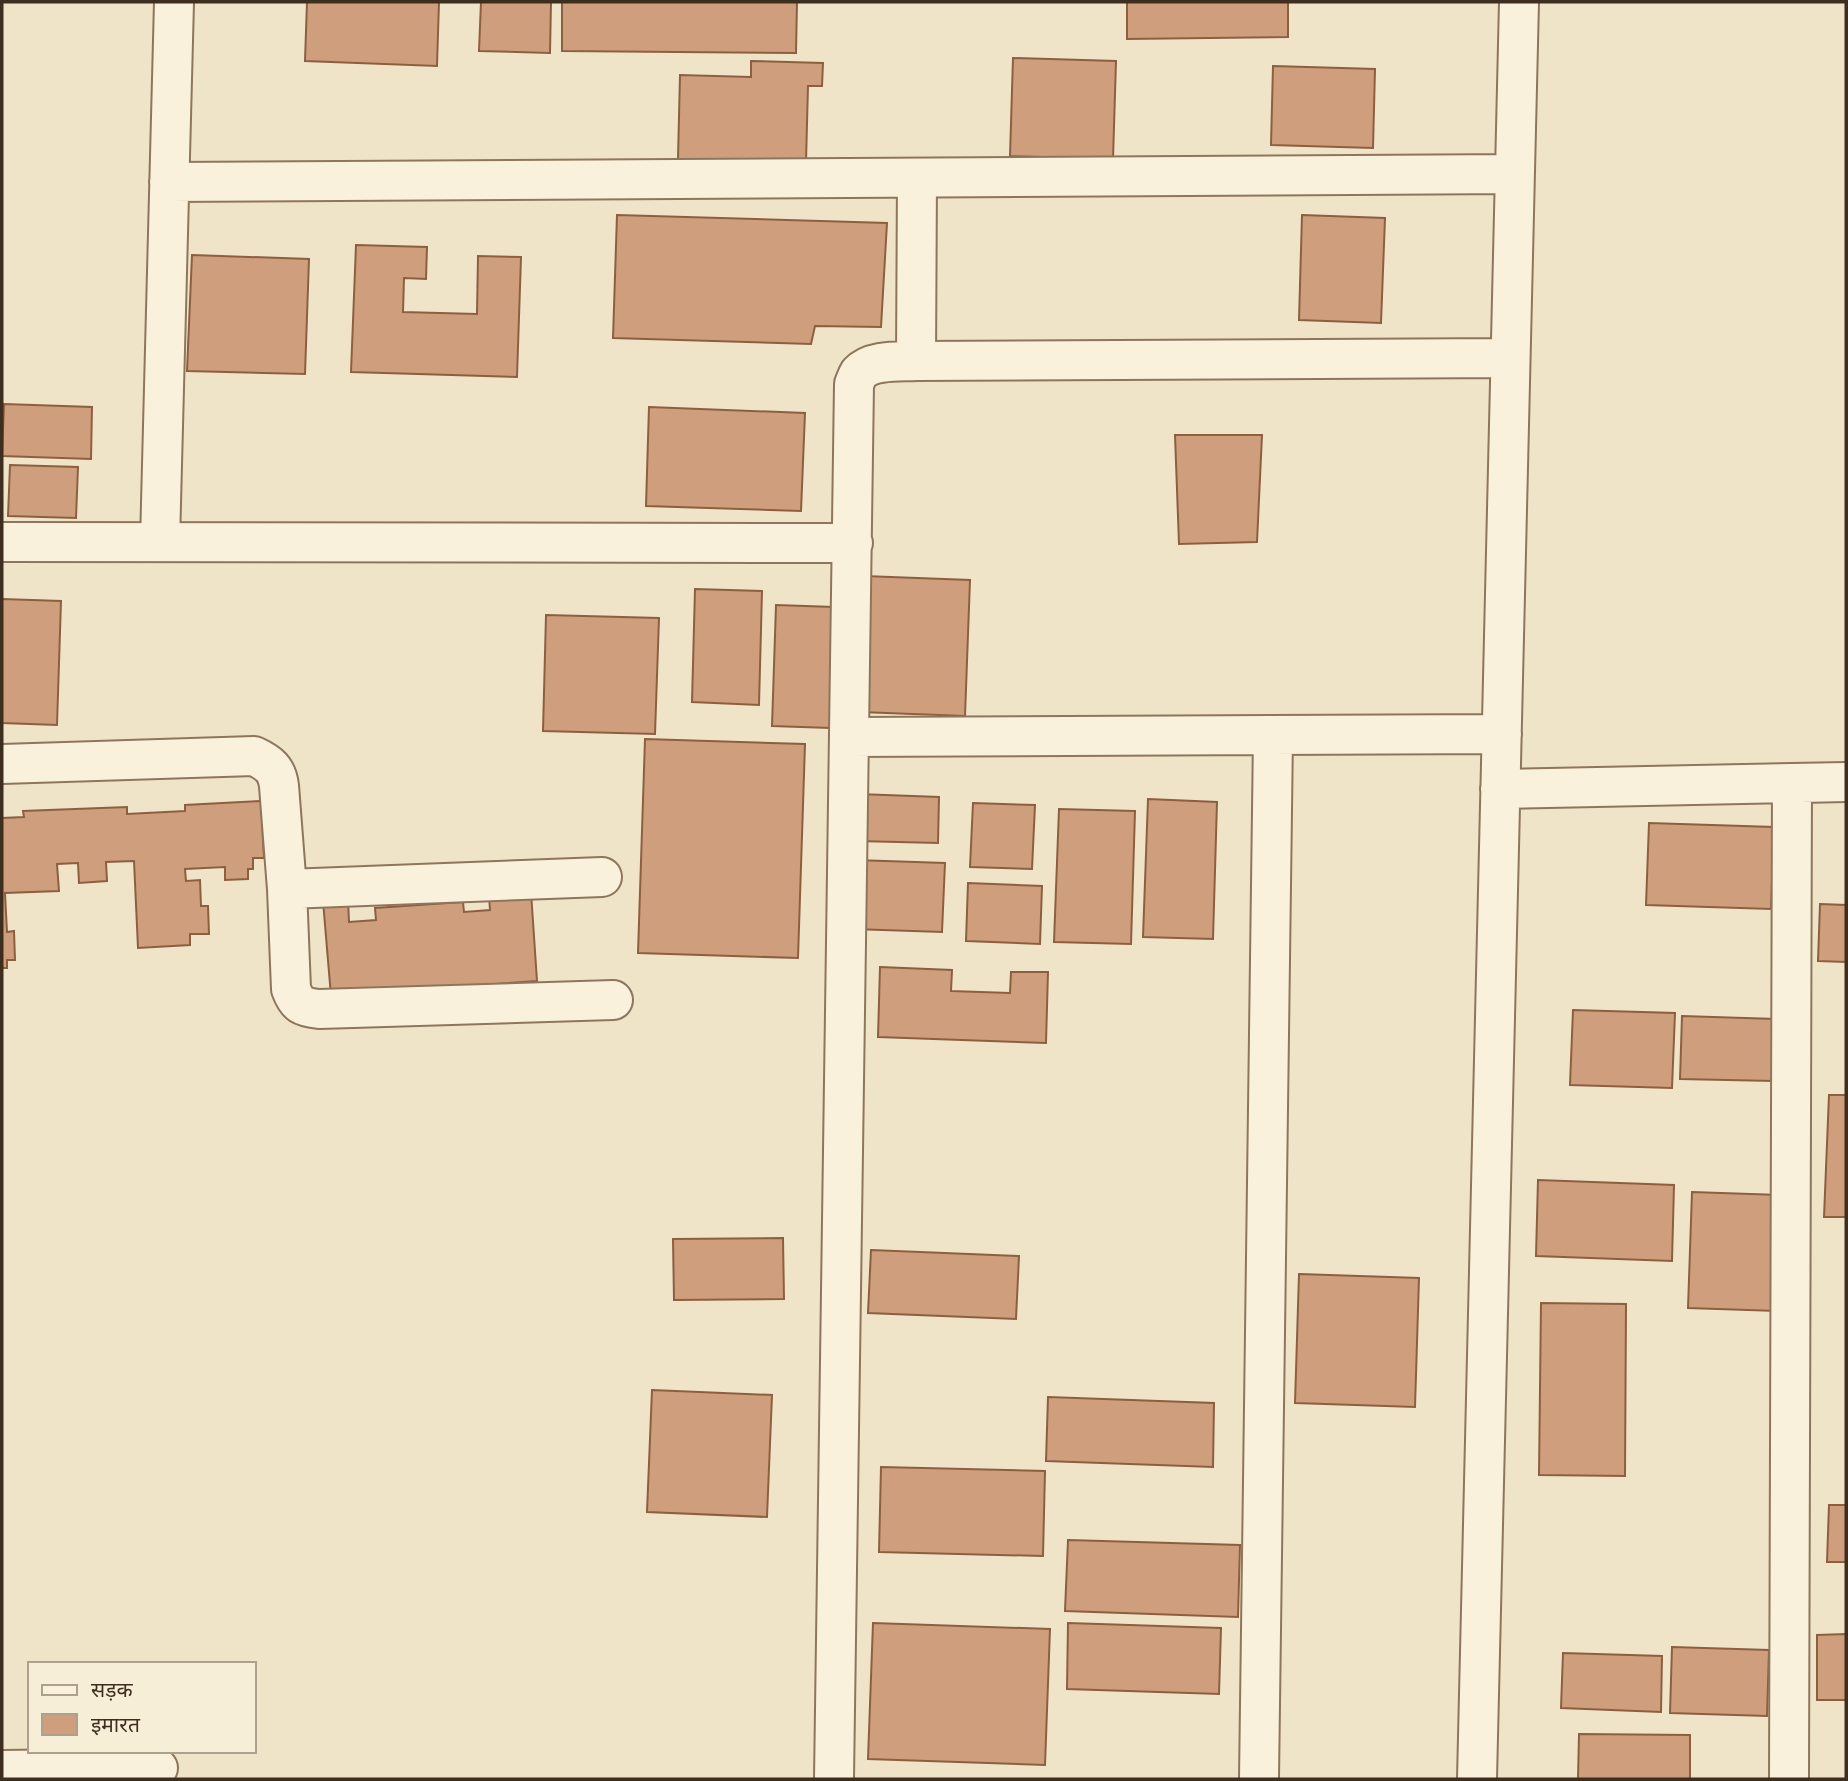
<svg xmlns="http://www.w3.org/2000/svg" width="1848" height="1781" viewBox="0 0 1848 1781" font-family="'IBM Plex Serif','Noto Sans Devanagari',serif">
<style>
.building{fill:#cf9f7d;stroke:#8d5f41;stroke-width:2}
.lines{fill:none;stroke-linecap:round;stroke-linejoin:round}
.minor-casing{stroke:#8d765c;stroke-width:42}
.minor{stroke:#faf1dc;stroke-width:38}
</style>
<rect width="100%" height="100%" fill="#f0e4c8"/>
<path class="building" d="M 307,2 L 439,2 L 437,66 L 305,61 Z
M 481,2 L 551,2 L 550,53 L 479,51 Z
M 562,2 L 797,2 L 796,53 L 562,51 Z
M 1127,2 L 1288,2 L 1288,37 L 1127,39 Z
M 1013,58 L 1116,61 L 1113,159 L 1010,156 Z
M 751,61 L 823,63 L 822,86 L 808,86 L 806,162 L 678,159 L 680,75 L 751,77 Z
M 1273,66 L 1375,69 L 1373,148 L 1271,145 Z
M 617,215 L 887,223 L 881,327 L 815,326 L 811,344 L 613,338 Z
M 1302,215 L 1385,218 L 1381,323 L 1299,320 Z
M 356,245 L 427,247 L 426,279 L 404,278 L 403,312 L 477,314 L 478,256 L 521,257 L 517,377 L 351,372 Z
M 192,255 L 309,259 L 305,374 L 187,371 Z
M 4,404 L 92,407 L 91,459 L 2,456 Z
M 649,407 L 805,413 L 801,511 L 646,506 Z
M 1175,435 L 1262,435 L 1257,542 L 1179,544 Z
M 10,465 L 78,467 L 76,518 L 8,516 Z
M 864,576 L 970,580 L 965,716 L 860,712 Z
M 695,589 L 762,591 L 759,705 L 692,702 Z
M 2,599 L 61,601 L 57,725 L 2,723 Z
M 776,605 L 834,607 L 830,728 L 772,726 Z
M 546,615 L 659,618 L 655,734 L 543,731 Z
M 645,739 L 805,744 L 798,958 L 638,953 Z
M 858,794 L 939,797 L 938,843 L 857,841 Z
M 1148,799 L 1217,802 L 1213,939 L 1143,937 Z
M 261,801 L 264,858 L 253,858 L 253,869 L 248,869 L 248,879 L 225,880 L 225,867 L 185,869 L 186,881 L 200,880 L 201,906 L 208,906 L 209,934 L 190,934 L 190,945 L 138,948 L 134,861 L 106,862 L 107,881 L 79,883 L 78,863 L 57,864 L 59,891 L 5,893 L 7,932 L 14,931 L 15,960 L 7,960 L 7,968 L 2,968 L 2,818 L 24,817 L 23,811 L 127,807 L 127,814 L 185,811 L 185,805 Z
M 973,803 L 1035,805 L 1032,869 L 970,867 Z
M 1059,809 L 1135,811 L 1131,944 L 1054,942 Z
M 1649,823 L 1774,827 L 1771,909 L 1646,905 Z
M 855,860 L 945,863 L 942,932 L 853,929 Z
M 968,883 L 1042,886 L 1040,944 L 966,941 Z
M 531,892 L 537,981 L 331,996 L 323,901 L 348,899 L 349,922 L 376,920 L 375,908 L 463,902 L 464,912 L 490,910 L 489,896 Z
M 1820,904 L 1846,905 L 1846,962 L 1818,961 Z
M 880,967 L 952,970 L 951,991 L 1010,993 L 1011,972 L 1048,972 L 1046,1043 L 878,1037 Z
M 1573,1010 L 1675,1013 L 1672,1088 L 1570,1085 Z
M 1682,1016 L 1776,1019 L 1774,1081 L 1680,1079 Z
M 1829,1095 L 1846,1095 L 1846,1217 L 1824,1217 Z
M 1538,1180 L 1674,1185 L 1672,1261 L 1536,1256 Z
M 1692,1192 L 1781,1195 L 1777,1311 L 1688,1308 Z
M 783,1238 L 784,1299 L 674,1300 L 673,1239 Z
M 871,1250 L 1019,1256 L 1016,1319 L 868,1313 Z
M 1299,1274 L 1419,1278 L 1415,1407 L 1295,1403 Z
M 1541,1303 L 1626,1304 L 1625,1476 L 1539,1475 Z
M 652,1390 L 772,1395 L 767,1517 L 647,1512 Z
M 1048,1397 L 1214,1403 L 1213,1467 L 1046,1461 Z
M 881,1467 L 1045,1471 L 1043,1556 L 879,1552 Z
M 1829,1505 L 1846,1505 L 1846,1562 L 1827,1562 Z
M 1068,1540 L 1240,1545 L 1238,1617 L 1065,1611 Z
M 873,1623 L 1050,1629 L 1045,1765 L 868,1759 Z
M 1068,1623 L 1221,1628 L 1219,1694 L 1067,1689 Z
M 1846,1634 L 1846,1700 L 1817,1700 L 1817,1635 Z
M 1672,1647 L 1769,1650 L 1767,1716 L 1670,1713 Z
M 1563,1653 L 1662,1656 L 1661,1712 L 1561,1708 Z
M 1579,1734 L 1690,1735 L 1690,1779 L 1578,1779 Z"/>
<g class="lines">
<defs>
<path id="minor" d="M 169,182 L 1515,174
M 916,361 L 917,178
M 2,542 L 853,543
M 160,542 L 174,2
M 849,737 L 1502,734
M 2,764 L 254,756 C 269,763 277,769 279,786 L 287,889 L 291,989 C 297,1005 302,1007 319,1009 L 613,1000
M 1500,789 L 1846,782
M 287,889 L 602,877
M 2,1770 L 158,1768
M 834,1779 L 854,384 C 856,380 857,376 859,373 C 872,359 900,362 916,361 L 1510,358
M 1259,1779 L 1273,736
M 1477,1779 L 1519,2
M 1789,1779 L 1792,783"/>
</defs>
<use href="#minor" class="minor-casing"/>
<use href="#minor" class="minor"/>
</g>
<rect width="1848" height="1781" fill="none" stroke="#3d2e20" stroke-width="7"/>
<rect x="28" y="1662" width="228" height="91" fill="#f7eed8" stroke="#ada18e" stroke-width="2"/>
<rect x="42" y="1685" width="35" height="10" fill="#faf1dc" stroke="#ada18e" stroke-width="2"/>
<text x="91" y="1697" font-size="21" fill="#3d2e20">सड़क</text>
<rect x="42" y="1714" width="35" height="21" fill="#cf9f7d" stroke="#ada18e" stroke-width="2"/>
<text x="91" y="1732" font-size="21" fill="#3d2e20">इमारत</text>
</svg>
